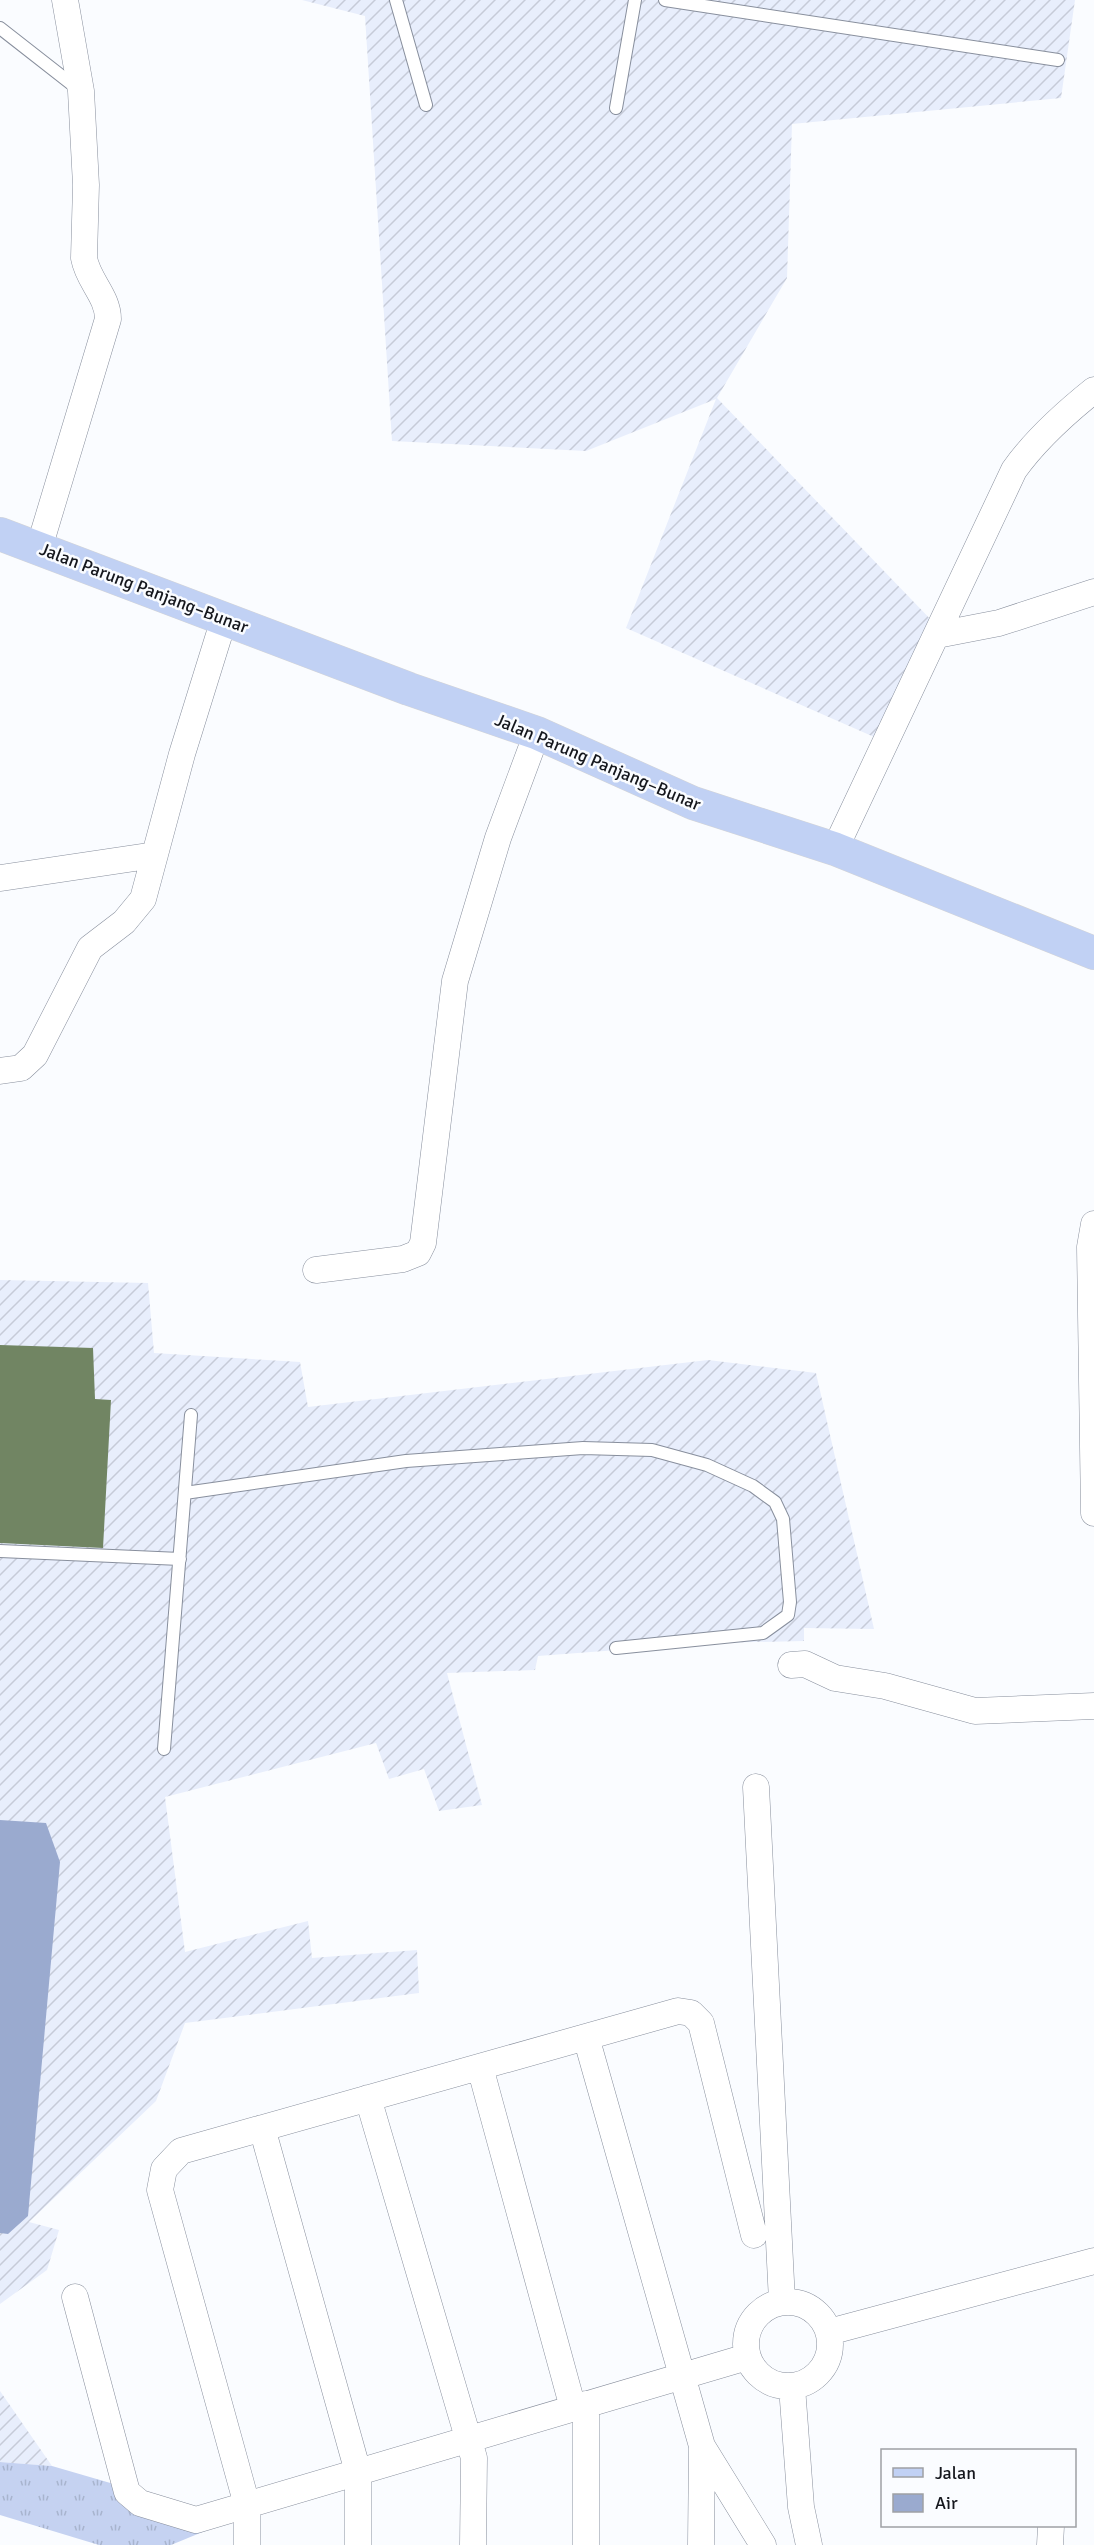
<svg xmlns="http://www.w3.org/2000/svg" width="1094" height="2545" viewBox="0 0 1094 2545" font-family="Signika,sans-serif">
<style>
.industrial{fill:url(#industrial-furrows)}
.grass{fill:url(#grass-tufts)}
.water{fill:#9aaacf}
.building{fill:#718563}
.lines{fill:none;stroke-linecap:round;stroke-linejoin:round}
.service-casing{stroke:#888f9d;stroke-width:14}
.minor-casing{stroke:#888f9d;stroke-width:27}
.primary-casing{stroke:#d5d5d6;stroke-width:34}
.service{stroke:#fff;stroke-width:12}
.minor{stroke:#fff;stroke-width:26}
.primary{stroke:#c1d1f4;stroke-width:33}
.labels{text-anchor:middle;stroke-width:5;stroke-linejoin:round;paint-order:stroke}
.street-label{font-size:18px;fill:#15171d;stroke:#fafcff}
</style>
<defs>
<pattern id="industrial-furrows" width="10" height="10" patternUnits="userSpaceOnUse" patternTransform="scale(1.5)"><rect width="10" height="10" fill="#e8eefc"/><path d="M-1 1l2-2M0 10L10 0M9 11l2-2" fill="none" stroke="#c6cbd8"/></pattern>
<pattern id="grass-tufts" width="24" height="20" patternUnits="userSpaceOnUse" patternTransform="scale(1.5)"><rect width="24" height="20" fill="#c5d2f1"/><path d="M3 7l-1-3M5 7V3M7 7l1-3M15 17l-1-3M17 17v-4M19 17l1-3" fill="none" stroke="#a8b4ce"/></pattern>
</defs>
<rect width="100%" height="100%" fill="#fafcff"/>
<path class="industrial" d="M 302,0 L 1075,0 L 1061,98 L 792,124 L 787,278 L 717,398 L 937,626 L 881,740 L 626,628 L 716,399 L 586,451 L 392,441 L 365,16 Z
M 0,1280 L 148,1283 L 154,1353 L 300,1362 L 308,1407 L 708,1360 L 816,1373 L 874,1629 L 804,1628 L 804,1641 L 710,1643 L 538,1656 L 535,1670 L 447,1673 L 482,1805 L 439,1811 L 424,1769 L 389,1779 L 376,1743 L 165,1797 L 185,1952 L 308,1921 L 312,1958 L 417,1950 L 419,1993 L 185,2023 L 156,2101 L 29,2222 L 59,2230 L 47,2270 L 0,2304 Z
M 0,2391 L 52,2466 L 0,2462 Z"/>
<path class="grass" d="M 0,2462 L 52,2466 L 234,2519 L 171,2545 L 99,2545 L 0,2515 Z"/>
<path class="water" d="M 0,1820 L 46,1823 L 60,1862 L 28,2216 L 8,2234 L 0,2233 Z"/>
<path class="building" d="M 0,1345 L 93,1348 L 95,1399 L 111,1400 L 103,1548 L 0,1543 Z"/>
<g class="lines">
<defs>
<path id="service" d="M 396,0 L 426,105
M 665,0 L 1058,60
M 0,28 L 78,89
M 616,108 L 635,0
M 185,1493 L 406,1461 L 583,1448 L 652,1450 L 707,1465 L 753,1486 L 775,1502 L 783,1519 L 790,1602 L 788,1615 L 763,1633 L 616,1648
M 0,1551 L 180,1559
M 164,1749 L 191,1415"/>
<path id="minor" d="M 39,548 L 108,319 C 108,296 88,281 84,258 L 86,185 L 81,91 L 65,0
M 937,635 L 999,623 L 1094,592
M 835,849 L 1014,470 C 1036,439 1064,414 1094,390
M 1,878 L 155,855
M 0,1071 L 21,1068 L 35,1055 L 90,948 L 124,922 L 143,899 L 182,754 L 224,619
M 1094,1224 L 1090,1247 L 1094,1513
M 316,1270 L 403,1259 L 418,1253 L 423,1243 L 455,981 L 498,838 L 537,733
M 791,1665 L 805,1664 L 835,1678 L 885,1686 L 975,1711 L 1094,1706
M 756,1787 L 782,2301
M 586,2037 L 702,2446 L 701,2545
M 480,2067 L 573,2408
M 368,2098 L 474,2458 L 473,2545
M 262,2128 L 358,2472 L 358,2545
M 75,2297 L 127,2492 L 140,2503 L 196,2520 L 747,2357
M746 2344a42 42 0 1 1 84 0a42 42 0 1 1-84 0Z
M 829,2332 L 1094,2261
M 792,2387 L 801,2507 L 809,2545
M 702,2446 L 763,2545
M 247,2545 L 247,2505 L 160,2190 L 164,2169 L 181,2151 L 678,2011 L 691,2013 L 701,2023 L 754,2235
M 586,2545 L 586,2404
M 1050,2545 L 1051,2526"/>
<path id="primary" d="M 0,534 L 409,689 L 537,733 L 693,803 L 835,849 L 1094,953"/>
</defs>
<use href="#service" class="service-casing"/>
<use href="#minor" class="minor-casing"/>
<use href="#primary" class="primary-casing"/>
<use href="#service" class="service"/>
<use href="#minor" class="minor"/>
<use href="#primary" class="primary"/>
</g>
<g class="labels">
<g class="street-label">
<text transform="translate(144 588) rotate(21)" y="6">Jalan Parung Panjang–Bunar</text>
<text transform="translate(598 762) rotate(23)" y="6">Jalan Parung Panjang–Bunar</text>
</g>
</g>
<rect x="881" y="2449" width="195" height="78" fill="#fafcff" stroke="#9ea0a5" stroke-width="1.5"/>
<rect x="893" y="2468" width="30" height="9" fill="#c1d1f4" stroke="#9ea0a5" stroke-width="1.5"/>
<text x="935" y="2479" font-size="18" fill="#15171d">Jalan</text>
<rect x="893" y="2494" width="30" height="18" fill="#9aaacf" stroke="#9ea0a5" stroke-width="1.5"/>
<text x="935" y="2509" font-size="18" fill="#15171d">Air</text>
</svg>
